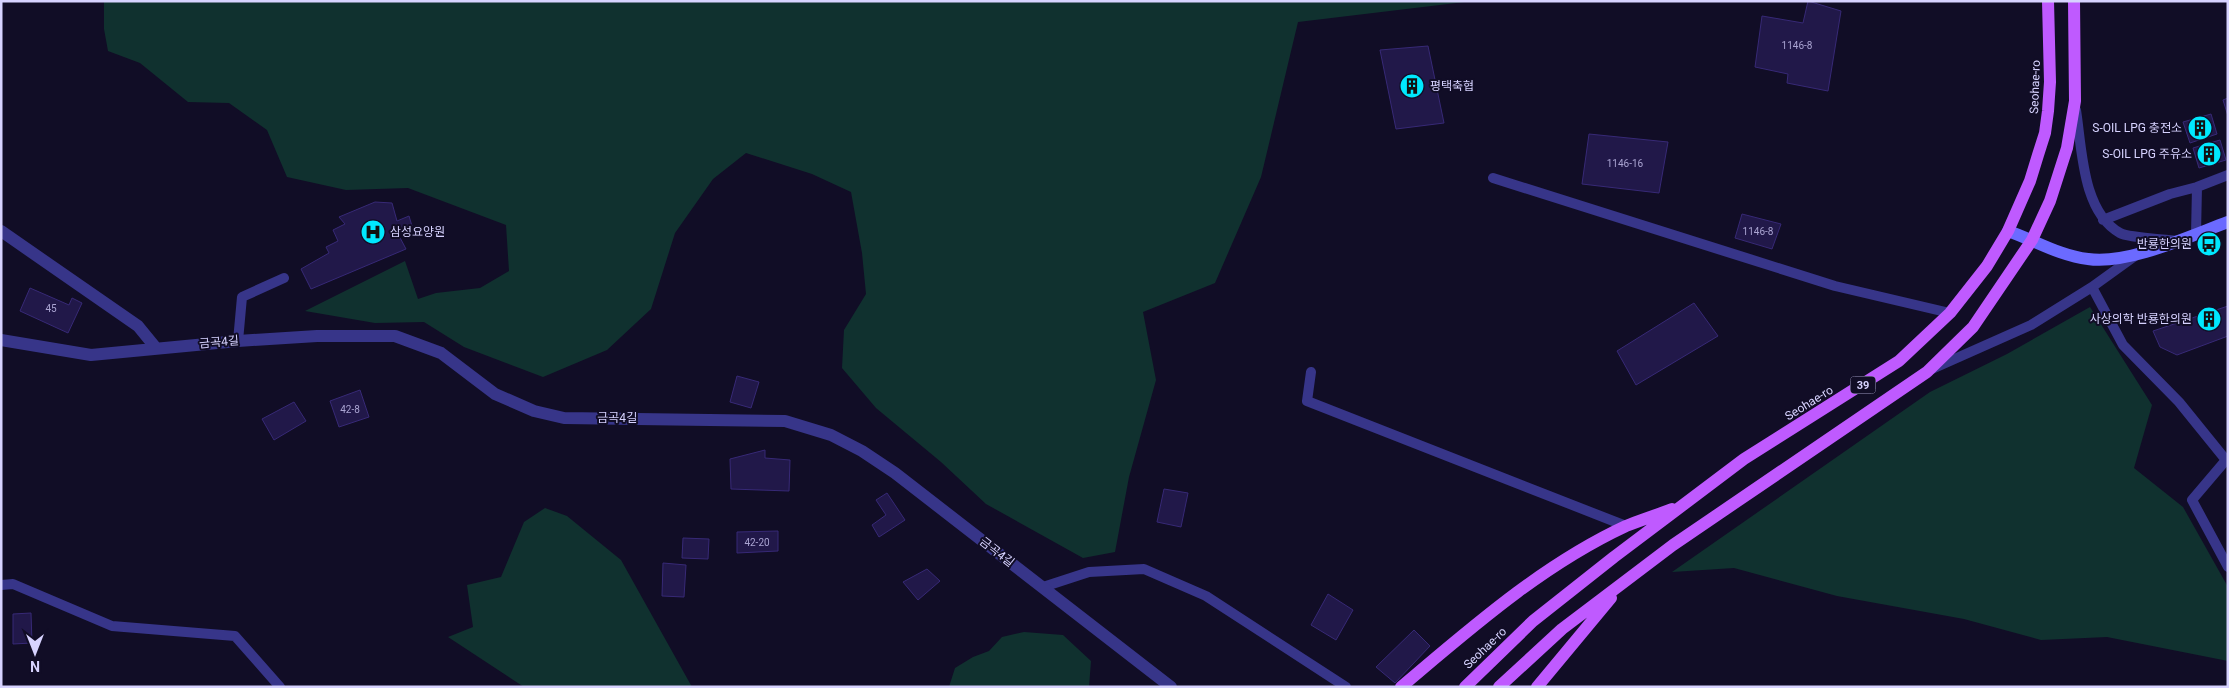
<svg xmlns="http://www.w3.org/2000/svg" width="2229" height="688" viewBox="0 0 2229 688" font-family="Roboto,'Noto Sans KR',sans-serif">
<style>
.green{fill:#10312f}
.building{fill:#211849;stroke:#372976}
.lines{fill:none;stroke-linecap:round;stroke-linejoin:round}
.service{stroke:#373589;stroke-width:10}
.minor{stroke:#373589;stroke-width:12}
.secondary{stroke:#6b6aff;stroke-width:12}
.primary{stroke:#bf5aff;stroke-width:12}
.labels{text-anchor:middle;stroke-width:4;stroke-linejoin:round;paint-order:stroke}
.number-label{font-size:10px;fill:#aaa4d2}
.shield{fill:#110d26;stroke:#9c98be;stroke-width:1}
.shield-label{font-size:11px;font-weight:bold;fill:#d7d3ff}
.poi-label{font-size:12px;fill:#d7d3ff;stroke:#110d26;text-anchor:end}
.street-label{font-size:12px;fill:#d7d3ff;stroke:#110d26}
</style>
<rect width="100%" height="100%" fill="#110d26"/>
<path class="green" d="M 104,1 L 1473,1 L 1298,22 L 1261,177 L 1215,283 L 1143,312 L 1156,380 L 1129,477 L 1115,552 L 1083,558 L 986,504 L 941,462 L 876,408 L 842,368 L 844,330 L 866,294 L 862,253 L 851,192 L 812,174 L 746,153 L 713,179 L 675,233 L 651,309 L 607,350 L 543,377 L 464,347 L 424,322 L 375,323 L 305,311 L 405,261 L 418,299 L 436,293 L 480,288 L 509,271 L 506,225 L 408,188 L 346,190 L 287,177 L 267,130 L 229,103 L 188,102 L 140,63 L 108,51 L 104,29 Z
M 2090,307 L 2152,405 L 2134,468 L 2183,507 L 2228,587 L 2228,661 L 2107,637 L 2041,640 L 1964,619 L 1837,596 L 1734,568 L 1672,572 L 1930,392 L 2007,354 Z
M 545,508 L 567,516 L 621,560 L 692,687 L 524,687 L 448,637 L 473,627 L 467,585 L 501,577 L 524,522 Z
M 1024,632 L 1063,635 L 1091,661 L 1089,687 L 949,687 L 955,668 L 973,657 L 989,651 L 1002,637 Z"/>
<path class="building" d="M 1808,1 L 1841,11 L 1828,91 L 1787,83 L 1788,74 L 1755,67 L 1762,16 L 1803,23 Z
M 1428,46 L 1444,123 L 1396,129 L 1380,50 Z
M 2228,98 L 2228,116 L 2223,100 Z
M 2211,114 L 2217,134 L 2190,143 L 2183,122 Z
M 1589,134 L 1668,142 L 1659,193 L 1582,184 Z
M 2220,140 L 2226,160 L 2199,168 L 2193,148 Z
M 375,202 L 392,203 L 397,221 L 409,216 L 412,226 L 397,232 L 406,249 L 311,289 L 301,269 L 329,253 L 326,247 L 338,241 L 333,230 L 345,224 L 339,217 Z
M 1742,214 L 1781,224 L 1772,249 L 1735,238 Z
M 30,288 L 69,305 L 72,298 L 82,303 L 68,333 L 20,311 Z
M 1694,303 L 1718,336 L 1636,385 L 1617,351 Z
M 2228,306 L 2228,336 L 2177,355 L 2160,347 L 2153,331 Z
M 737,376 L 759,382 L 751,408 L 730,402 Z
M 360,390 L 369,417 L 339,427 L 330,401 Z
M 294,402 L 306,421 L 274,440 L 262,419 Z
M 765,450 L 765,458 L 790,460 L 789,491 L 731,489 L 730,459 Z
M 1164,489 L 1188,493 L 1181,527 L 1157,522 Z
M 887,493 L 905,520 L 879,537 L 872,525 L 886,515 L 876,500 Z
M 778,531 L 778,551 L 737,553 L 737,532 Z
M 683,538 L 709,539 L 708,559 L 682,558 Z
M 663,563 L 686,565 L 684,597 L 662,596 Z
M 927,569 L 940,581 L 918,600 L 903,582 Z
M 1328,594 L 1353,610 L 1336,640 L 1311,625 Z
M 31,613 L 32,643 L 13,644 L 13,614 Z
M 1414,630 L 1430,646 L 1395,683 L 1376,667 Z"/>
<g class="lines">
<path class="service" d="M 2076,110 C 2082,148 2082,212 2120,233 C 2129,238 2165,239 2177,241
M 1493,178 L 1835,286 L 1950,313
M 2103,220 L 2170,194 L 2197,187
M 2196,234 L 2197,187 L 2228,175
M 2092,287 L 2123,345 L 2179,402 L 2226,460 L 2192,500 L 2228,567
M 238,341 L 242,297 L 284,278
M 1932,369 L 2031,325 L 2092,287 L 2135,256
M 1311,372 L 1307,401 L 1626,526
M 1,585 L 13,584 L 112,626 L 235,636 L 280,687
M 1043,587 L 1089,572 L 1144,569 L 1206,596 L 1346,687"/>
<path class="minor" d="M 1,231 L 138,326 L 156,348
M 1,340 L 91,355 L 238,341 L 317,336 L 395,336 L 441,353 L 495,394 L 534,411 L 564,418 L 785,421 L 831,435 L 862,451 L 895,473 L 1171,687"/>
<path class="secondary" d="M 2008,231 C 2034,240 2060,256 2088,259 C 2128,265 2190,236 2228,222"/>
<path class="primary" d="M 1401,687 C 1471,628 1542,565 1626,526 C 1641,520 1657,515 1672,509
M 1465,687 L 1533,621 L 1614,557 L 1744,459 L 1899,361 L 1950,313 L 1987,266 L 2008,231 L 2030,181 L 2038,155 L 2045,133 L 2048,111 L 2050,82 L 2048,1
M 1499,687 L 1562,629 L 1673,545 L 1927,372 L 1973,327 L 2032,240 L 2050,201 L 2067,148 L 2075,101 L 2074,1
M 1537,687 L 1611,598"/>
</g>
<defs>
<symbol id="building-disc" viewBox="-11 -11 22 22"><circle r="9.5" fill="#00e8fe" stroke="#110d26"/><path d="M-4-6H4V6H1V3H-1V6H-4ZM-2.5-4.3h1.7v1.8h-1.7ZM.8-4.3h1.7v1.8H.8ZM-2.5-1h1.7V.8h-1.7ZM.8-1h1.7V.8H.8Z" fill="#111"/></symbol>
<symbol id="hospital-disc" viewBox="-11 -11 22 22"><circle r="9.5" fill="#00e8fe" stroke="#110d26"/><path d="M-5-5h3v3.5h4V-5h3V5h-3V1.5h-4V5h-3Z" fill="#111"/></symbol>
<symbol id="bus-disc" viewBox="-11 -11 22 22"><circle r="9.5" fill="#00e8fe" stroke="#110d26"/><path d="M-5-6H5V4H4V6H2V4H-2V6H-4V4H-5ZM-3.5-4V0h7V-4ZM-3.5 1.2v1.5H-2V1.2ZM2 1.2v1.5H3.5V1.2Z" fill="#111"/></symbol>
</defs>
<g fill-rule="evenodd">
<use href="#building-disc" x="1398" y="72" width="28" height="28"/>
<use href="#building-disc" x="2186" y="114" width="28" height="28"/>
<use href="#building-disc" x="2195" y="140" width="28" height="28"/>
<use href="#hospital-disc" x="359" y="218" width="28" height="28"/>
<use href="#bus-disc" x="2195" y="230" width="28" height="28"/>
<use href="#building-disc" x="2195" y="305" width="28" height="28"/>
</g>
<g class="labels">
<g class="number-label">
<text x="1797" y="49">1146-8</text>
<text x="1625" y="167">1146-16</text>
<text x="1758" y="235">1146-8</text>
<text x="51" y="312">45</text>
<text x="350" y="413">42-8</text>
<text x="757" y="546">42-20</text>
</g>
<rect class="shield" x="1850.5" y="376.5" width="25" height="17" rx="4"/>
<g class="shield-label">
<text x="1863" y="389">39</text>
</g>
<g class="poi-label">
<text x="1430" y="90" text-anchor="start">평택축협</text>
<text x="2182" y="132">S-OIL LPG 충전소</text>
<text x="2192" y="158">S-OIL LPG 주유소</text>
<text x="390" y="236" text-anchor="start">삼성요양원</text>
<text x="2192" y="248">반룡한의원</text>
<text x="2192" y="323">사상의학 반룡한의원</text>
</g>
<g class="street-label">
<text transform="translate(2035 87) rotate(-88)" y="4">Seohae-ro</text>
<text transform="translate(219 342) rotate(-5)" y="4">금곡4길</text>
<text transform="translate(1809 403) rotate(-32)" y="4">Seohae-ro</text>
<text x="617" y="422">금곡4길</text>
<text transform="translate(997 552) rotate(38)" y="4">금곡4길</text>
<text transform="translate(1485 648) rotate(-44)" y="4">Seohae-ro</text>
</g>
</g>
<rect width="2229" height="688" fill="none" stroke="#d7d3ff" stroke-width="5"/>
<g transform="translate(35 653) rotate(180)" stroke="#110d26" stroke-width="4" paint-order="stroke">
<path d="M0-4L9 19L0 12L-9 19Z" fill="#d7d3ff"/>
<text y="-8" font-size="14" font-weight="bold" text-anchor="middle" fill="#d7d3ff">N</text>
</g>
</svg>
